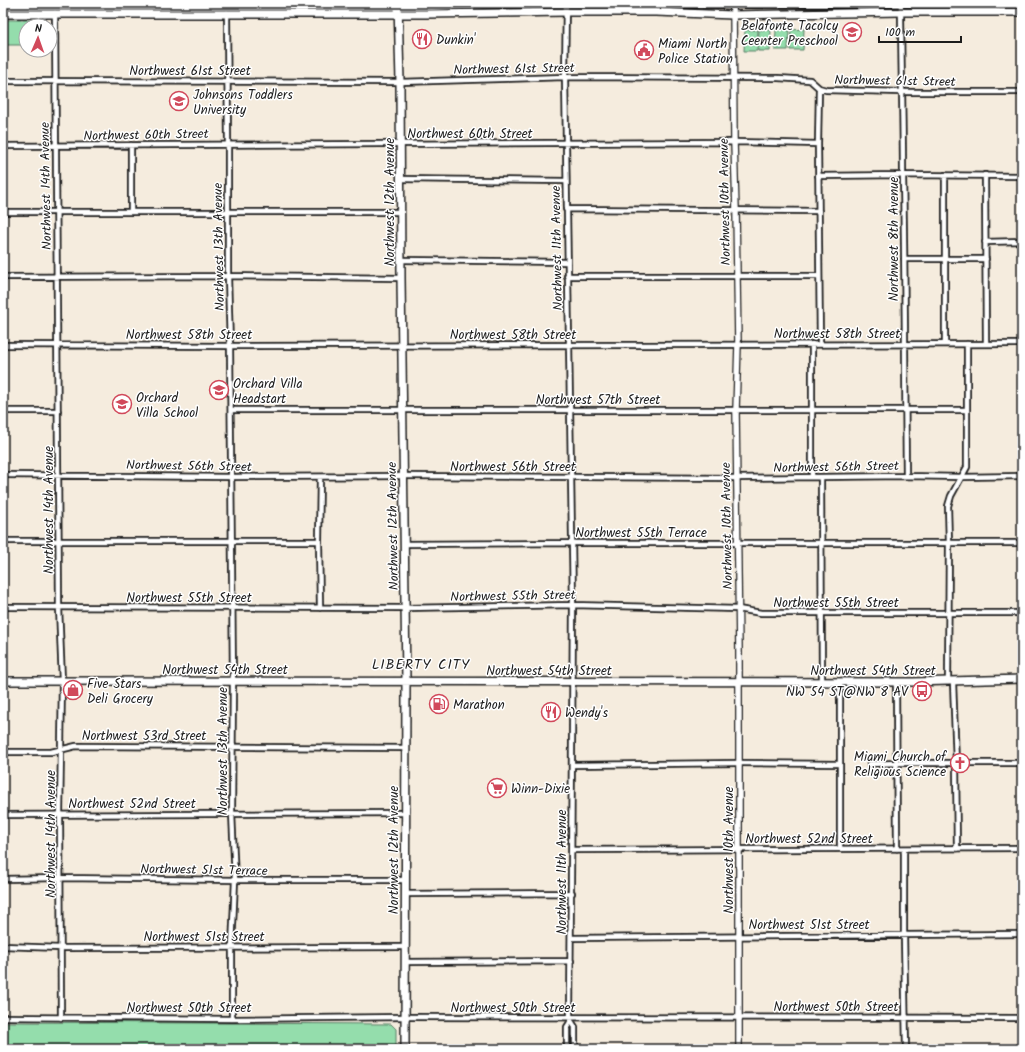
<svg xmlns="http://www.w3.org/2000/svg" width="1025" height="1052" viewBox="0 0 1025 1052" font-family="Kalam,sans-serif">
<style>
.green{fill:#94ddac;stroke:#587c64}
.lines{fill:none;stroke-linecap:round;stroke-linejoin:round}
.minor-casing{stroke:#1c1c1c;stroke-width:8}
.tertiary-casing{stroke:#1c1c1c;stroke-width:8}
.secondary-casing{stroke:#1c1c1c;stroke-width:10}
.minor{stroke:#fff;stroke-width:4.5}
.tertiary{stroke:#fff;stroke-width:5.5}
.secondary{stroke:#fff;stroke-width:7}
.labels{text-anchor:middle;stroke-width:3;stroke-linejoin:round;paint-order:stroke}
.poi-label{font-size:13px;fill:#1c1c1c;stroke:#fff;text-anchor:start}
.street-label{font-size:13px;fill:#1c1c1c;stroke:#fff}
.neighbourhood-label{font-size:14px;letter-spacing:1px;fill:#1c1c1c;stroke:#fff}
</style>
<rect width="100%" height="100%" fill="#f5ecde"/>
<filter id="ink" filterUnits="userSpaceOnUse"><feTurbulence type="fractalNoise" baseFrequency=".025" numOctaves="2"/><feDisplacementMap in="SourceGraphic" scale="8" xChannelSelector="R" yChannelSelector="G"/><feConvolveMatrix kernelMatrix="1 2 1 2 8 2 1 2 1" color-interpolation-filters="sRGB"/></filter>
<g filter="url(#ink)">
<path class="green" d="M 3,20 L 44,20 L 46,21 L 46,26 L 26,26 L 26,45 L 3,45 Z
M 789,29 L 788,50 L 775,50 L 776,30 Z
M 804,29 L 803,50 L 790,50 L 791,30 Z
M 745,30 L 758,30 L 757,51 L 744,51 Z
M 759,30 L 771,30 L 770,51 L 758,51 Z
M 3,1022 L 391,1024 L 396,1029 L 396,1049 L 3,1049 Z"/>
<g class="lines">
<defs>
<path id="minor" d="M 566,3 L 565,77 L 573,605 L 570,1018 L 571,1021 L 575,1027 L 575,1049
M 901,3 C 901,61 903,118 903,176 C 905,276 905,376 906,476
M 55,13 L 59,607 L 62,681 L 60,815 L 61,1018
M 227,13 L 228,144 L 228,276 L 230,346 L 233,681 L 232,813 L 235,880 L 232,947 L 232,1019
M 3,81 L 400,82 L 565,77 L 778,78 L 810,80 L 819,88 L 826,90 L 901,92 L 1022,92
M 819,88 L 818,144 L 820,344
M 3,146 L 734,142 L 818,144
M 945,175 L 945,344
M 985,175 L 986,344
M 818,176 L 903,175 L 1022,176
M 401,179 L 566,181
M 566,209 L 819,211
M 3,212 L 401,212
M 131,212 L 131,145
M 985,242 L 1022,241
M 904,259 L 986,259
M 401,260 L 567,262
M 567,276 L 819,276
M 3,277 L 228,276 L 401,278
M 812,344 L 812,477
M 3,345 L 230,346 L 1022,344
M 231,410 L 966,410
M 3,411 L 58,411
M 3,475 L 231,477 L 404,476 L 737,478 L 906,476 L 962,477 L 1022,476
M 821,477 L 822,682
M 3,541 L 319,541
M 405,544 L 572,543 L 1022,543
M 3,607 L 405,608 L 573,605 L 738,609 L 761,613 L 1022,613
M 320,608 L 319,541 L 320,477
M 896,682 L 897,849
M 948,682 L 949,543 L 948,506 L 951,496 L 967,467 L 967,344
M 953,682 L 956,763 L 957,849
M 3,752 L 51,752 L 76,746 L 406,748
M 870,764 L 897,763 L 1022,763
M 573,765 L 738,763 L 840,764
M 3,815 L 405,813
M 840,849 L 840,682
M 904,849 L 904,935 L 906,1049
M 572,850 L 1022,848
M 3,879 L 60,878 L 238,880 L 405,880
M 405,894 L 572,893
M 572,938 L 1022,934
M 3,946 L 61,948 L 405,947
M 405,962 L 571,961
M 3,1017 L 232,1019 L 405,1017 L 1022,1018
M 567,1049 L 567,1027 L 571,1021"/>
<path id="tertiary" d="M 733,3 L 734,142 L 736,210 L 738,344 L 736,410 L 739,652 L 739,1049"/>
<path id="secondary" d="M 398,3 L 400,82 L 401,278 L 406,681 L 405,1049
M 3,6 L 432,6 L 502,4 L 1022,3
M 3,14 L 426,14 L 566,12 L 656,12 L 733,15 L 901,12 L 1022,12
M 3,681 L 913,682 L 1022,679"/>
</defs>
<use href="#minor" class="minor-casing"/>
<use href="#tertiary" class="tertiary-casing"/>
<use href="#secondary" class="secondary-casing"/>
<use href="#minor" class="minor"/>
<use href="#tertiary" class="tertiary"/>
<use href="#secondary" class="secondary"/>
</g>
</g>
<defs>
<symbol id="school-ring" viewBox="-11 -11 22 22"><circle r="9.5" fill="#fff" stroke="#d1495b" stroke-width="1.5"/><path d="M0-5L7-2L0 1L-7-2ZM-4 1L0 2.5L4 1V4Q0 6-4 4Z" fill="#d1495b"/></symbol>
<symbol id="restaurant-ring" viewBox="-11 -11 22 22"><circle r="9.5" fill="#fff" stroke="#d1495b" stroke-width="1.5"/><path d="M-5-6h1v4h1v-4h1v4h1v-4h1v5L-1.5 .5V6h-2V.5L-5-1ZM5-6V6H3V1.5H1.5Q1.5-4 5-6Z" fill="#d1495b"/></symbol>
<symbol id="civic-ring" viewBox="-11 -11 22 22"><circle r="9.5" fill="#fff" stroke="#d1495b" stroke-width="1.5"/><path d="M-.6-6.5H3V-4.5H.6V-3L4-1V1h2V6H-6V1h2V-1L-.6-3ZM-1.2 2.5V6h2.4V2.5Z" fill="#d1495b"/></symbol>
<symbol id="shop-ring" viewBox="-11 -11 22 22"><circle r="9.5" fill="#fff" stroke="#d1495b" stroke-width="1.5"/><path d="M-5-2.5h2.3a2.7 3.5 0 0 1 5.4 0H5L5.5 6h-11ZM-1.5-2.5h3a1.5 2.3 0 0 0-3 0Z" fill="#d1495b"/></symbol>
<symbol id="bus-ring" viewBox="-11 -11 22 22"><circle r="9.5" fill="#fff" stroke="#d1495b" stroke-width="1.5"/><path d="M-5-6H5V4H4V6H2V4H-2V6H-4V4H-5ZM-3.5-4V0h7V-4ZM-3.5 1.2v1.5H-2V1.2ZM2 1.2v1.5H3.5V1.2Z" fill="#d1495b"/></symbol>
<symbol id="fuel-ring" viewBox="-11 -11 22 22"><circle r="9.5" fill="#fff" stroke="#d1495b" stroke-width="1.5"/><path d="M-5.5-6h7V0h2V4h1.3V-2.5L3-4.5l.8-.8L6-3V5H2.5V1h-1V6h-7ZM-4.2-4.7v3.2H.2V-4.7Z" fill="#d1495b"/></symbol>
<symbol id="church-ring" viewBox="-11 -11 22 22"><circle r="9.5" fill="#fff" stroke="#d1495b" stroke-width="1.5"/><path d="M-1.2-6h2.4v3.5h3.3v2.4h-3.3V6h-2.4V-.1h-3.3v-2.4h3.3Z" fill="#d1495b"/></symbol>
<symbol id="supermarket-ring" viewBox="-11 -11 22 22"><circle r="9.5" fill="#fff" stroke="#d1495b" stroke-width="1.5"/><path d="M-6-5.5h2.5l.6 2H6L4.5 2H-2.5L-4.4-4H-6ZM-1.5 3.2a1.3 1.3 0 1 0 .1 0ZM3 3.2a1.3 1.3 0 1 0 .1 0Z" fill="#d1495b"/></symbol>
</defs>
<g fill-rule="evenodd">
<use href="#school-ring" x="841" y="21" width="22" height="22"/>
<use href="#restaurant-ring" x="411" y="28" width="22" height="22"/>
<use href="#civic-ring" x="633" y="39" width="22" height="22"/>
<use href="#school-ring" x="168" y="90" width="22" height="22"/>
<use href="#school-ring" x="208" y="379" width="22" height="22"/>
<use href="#school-ring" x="111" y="393" width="22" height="22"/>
<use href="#shop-ring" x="62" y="679" width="22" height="22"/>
<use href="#bus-ring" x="911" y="680" width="22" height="22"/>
<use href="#fuel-ring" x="428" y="693" width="22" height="22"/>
<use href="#restaurant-ring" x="540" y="701" width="22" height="22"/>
<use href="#church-ring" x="949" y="752" width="22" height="22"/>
<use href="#supermarket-ring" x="486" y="777" width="22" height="22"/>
</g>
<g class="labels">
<g class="poi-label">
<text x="838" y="30" text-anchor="end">Belafonte Tacolcy<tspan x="838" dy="15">Ceenter Preschool</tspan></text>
<text x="436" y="44">Dunkin'</text>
<text x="658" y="48">Miami North<tspan x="658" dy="15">Police Station</tspan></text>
<text x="193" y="99">Johnsons Toddlers<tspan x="193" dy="15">University</tspan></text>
<text x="233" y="388">Orchard Villa<tspan x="233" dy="15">Headstart</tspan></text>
<text x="136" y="402">Orchard<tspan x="136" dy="15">Villa School</tspan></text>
<text x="87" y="688">Five Stars<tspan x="87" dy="15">Deli Grocery</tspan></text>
<text x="908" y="696" text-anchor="end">NW 54 ST@NW 8 AV</text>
<text x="453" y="709">Marathon</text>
<text x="565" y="717">Wendy's</text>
<text x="946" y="761" text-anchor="end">Miami Church of<tspan x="946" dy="15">Religious Science</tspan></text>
<text x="511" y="793">Winn-Dixie</text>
</g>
<g class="street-label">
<text transform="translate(514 68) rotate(-1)" y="5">Northwest 61st Street</text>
<text x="190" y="75">Northwest 61st Street</text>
<text transform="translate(895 80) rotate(1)" y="5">Northwest 61st Street</text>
<text x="470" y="138">Northwest 60th Street</text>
<text transform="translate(146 134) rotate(-1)" y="5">Northwest 60th Street</text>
<text transform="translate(45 186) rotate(-91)" y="5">Northwest 14th Avenue</text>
<text transform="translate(389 202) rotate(-90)" y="5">Northwest 12th Avenue</text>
<text transform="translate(724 202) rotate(-91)" y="5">Northwest 10th Avenue</text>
<text transform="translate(893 239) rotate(-90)" y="5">Northwest 8th Avenue</text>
<text transform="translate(218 247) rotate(-91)" y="5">Northwest 13th Avenue</text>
<text transform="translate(556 248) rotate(-91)" y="5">Northwest 11th Avenue</text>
<text x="837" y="338">Northwest 58th Street</text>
<text x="189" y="339">Northwest 58th Street</text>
<text x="513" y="339">Northwest 58th Street</text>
<text x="598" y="404">Northwest 57th Street</text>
<text transform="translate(189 465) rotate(1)" y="5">Northwest 56th Street</text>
<text x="513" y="471">Northwest 56th Street</text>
<text transform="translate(836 466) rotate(-1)" y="5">Northwest 56th Street</text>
<text transform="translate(48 510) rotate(-90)" y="5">Northwest 14th Avenue</text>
<text transform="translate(392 526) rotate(-91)" y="5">Northwest 12th Avenue</text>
<text transform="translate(726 526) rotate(-91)" y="5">Northwest 10th Avenue</text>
<text x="641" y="537">Northwest 55th Terrace</text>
<text transform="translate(513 595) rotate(-1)" y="5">Northwest 55th Street</text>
<text x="189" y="602">Northwest 55th Street</text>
<text x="836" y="607">Northwest 55th Street</text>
<text x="225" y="674">Northwest 54th Street</text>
<text x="549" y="675">Northwest 54th Street</text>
<text x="873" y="675">Northwest 54th Street</text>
<text x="144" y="740">Northwest 53rd Street</text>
<text transform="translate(222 751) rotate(-90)" y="5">Northwest 13th Avenue</text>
<text x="132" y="808">Northwest 52nd Street</text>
<text transform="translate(50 834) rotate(-90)" y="5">Northwest 14th Avenue</text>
<text x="809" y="843">Northwest 52nd Street</text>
<text transform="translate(393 850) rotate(-90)" y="5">Northwest 12th Avenue</text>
<text transform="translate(728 850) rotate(-90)" y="5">Northwest 10th Avenue</text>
<text transform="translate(204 869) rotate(1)" y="5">Northwest 51st Terrace</text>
<text transform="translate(561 872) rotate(-90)" y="5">Northwest 11th Avenue</text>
<text x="809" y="929">Northwest 51st Street</text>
<text x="204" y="941">Northwest 51st Street</text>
<text x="836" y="1011">Northwest 50th Street</text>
<text x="189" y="1012">Northwest 50th Street</text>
<text x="513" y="1012">Northwest 50th Street</text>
</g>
<g class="neighbourhood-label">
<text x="421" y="669">LIBERTY CITY</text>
</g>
</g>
<rect width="1025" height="1052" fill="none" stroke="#fff" stroke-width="16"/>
<rect x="8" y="8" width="1009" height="1036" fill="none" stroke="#1c1c1c" stroke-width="1.5" filter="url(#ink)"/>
<g transform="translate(38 38) rotate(2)"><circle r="19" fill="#ffffff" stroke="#a4a4a4"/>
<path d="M0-3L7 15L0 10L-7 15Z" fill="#d1495b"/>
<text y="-6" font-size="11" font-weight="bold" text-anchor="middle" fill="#1c1c1c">N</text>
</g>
<path d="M879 36v6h82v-6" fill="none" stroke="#1c1c1c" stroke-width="2"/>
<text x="885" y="36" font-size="12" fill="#1c1c1c" stroke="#ffffff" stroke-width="3" paint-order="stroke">100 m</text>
</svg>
